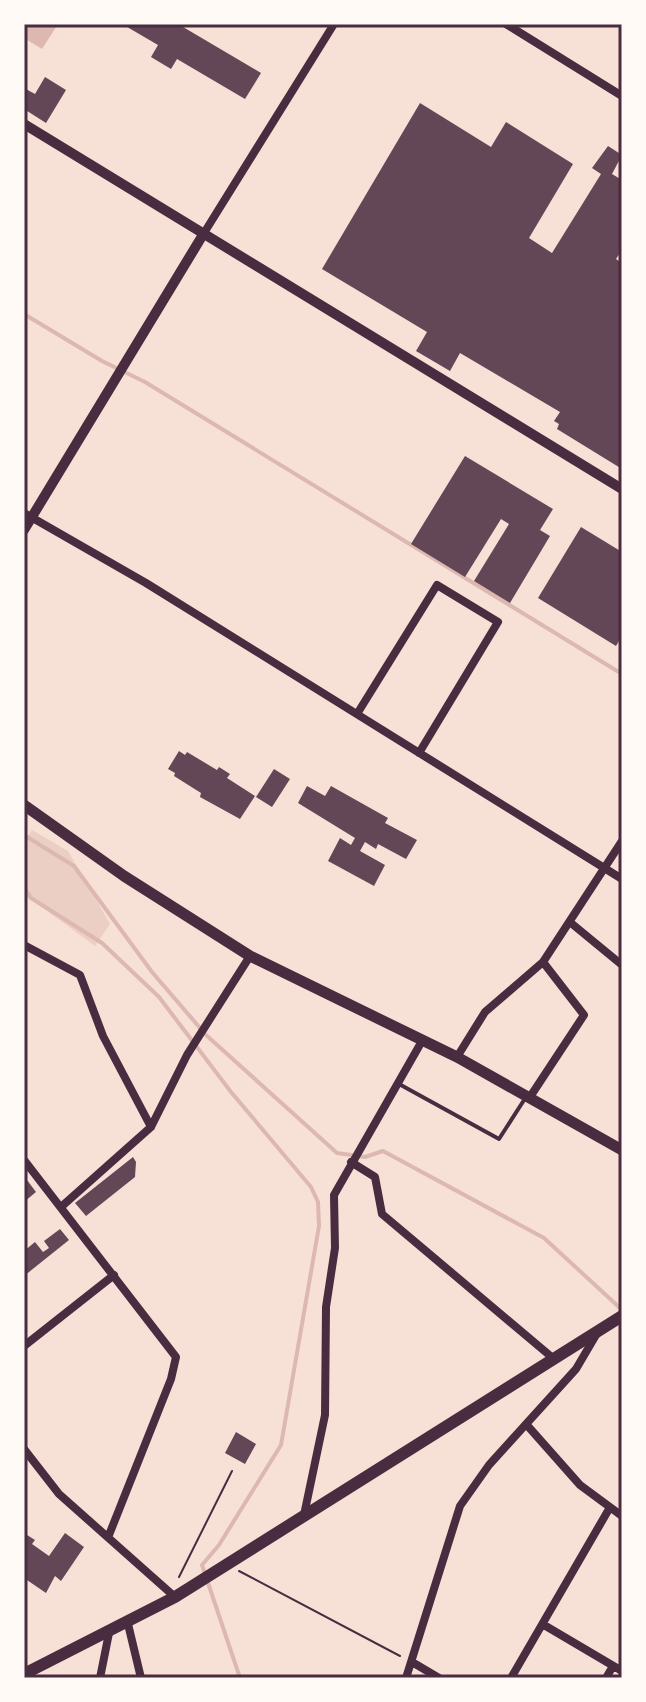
<svg xmlns="http://www.w3.org/2000/svg" width="646" height="1702" viewBox="0 0 646 1702" font-family="'Source Sans 3',sans-serif">
<style>
.green{fill:#ebcfc5}
.water{fill:#dcb8b0}
.lines{fill:none;stroke-linecap:round;stroke-linejoin:round}
.stream{stroke:#dcb8b0;stroke-width:4}
.building{fill:#644757}
.path{stroke:#4a2c40;stroke-width:2}
.service{stroke:#4a2c40;stroke-width:4}
.minor{stroke:#4a2c40;stroke-width:8}
.tertiary{stroke:#4a2c40;stroke-width:10}
.secondary{stroke:#4a2c40;stroke-width:11}
.primary{stroke:#4a2c40;stroke-width:12}
.neatline{fill:none;stroke:#4a2c40;stroke-width:3}
</style>
<rect width="100%" height="100%" fill="#f7e1d7"/>
<path class="green" d="M 32,830 L 68,851 L 110,924 L 95,946 L 24,894 L 24,842 Z"/>
<path class="water" d="M 24,24 L 58,24 L 42,49 L 24,38 Z"/>
<g class="lines">
<path class="stream" d="M 24,314 L 102,361 L 145,382 L 622,674
M 24,835 L 74,866 L 152,972 L 206,1035 L 337,1153 L 365,1157 L 383,1151 L 544,1238 L 620,1308
M 24,888 L 31,898 L 102,943 L 159,997 L 231,1092 L 311,1187 L 318,1202 L 319,1226 L 281,1445 L 219,1545 L 202,1565 L 240,1678"/>
</g>
<path class="building" d="M 122,24 L 178,24 L 261,73 L 245,99 L 177,59 L 171,69 L 151,57 L 158,45 Z
M 45,77 L 66,90 L 46,123 L 24,109 L 24,88 L 35,94 Z
M 420,103 L 491,147 L 506,122 L 573,164 L 529,238 L 552,253 L 601,174 L 592,168 L 608,146 L 622,155 L 612,174 L 622,180 L 622,250 L 616,259 L 622,263 L 622,469 L 557,429 L 559,424 L 554,421 L 560,412 L 460,353 L 450,371 L 416,351 L 427,332 L 322,269 Z
M 465,456 L 553,509 L 540,530 L 550,536 L 510,603 L 474,581 L 509,524 L 501,519 L 465,577 L 411,544 Z
M 581,527 L 622,552 L 622,636 L 616,646 L 538,598 Z
M 179,751 L 185,755 L 187,752 L 217,770 L 219,767 L 230,774 L 227,778 L 255,796 L 240,819 L 200,797 L 201,793 L 174,776 L 175,773 L 168,769 Z
M 274,769 L 290,779 L 272,807 L 256,797 Z
M 307,786 L 325,796 L 331,786 L 388,818 L 385,823 L 417,840 L 406,859 L 378,844 L 376,849 L 365,842 L 360,851 L 385,865 L 374,886 L 328,861 L 340,838 L 351,845 L 355,838 L 298,803 Z
M 133,1157 L 136,1162 L 135,1177 L 86,1216 L 75,1203 Z
M 24,1176 L 36,1192 L 24,1202 Z
M 60,1229 L 69,1240 L 24,1276 L 24,1251 L 35,1242 L 43,1252 L 49,1248 L 44,1241 Z
M 236,1432 L 256,1444 L 245,1464 L 225,1453 Z
M 65,1533 L 84,1547 L 61,1581 L 55,1576 L 46,1593 L 24,1578 L 24,1540 L 27,1535 L 35,1540 L 32,1544 L 49,1556 Z"/>
<g class="lines">
<path class="path" d="M 239,1571 L 400,1656
M 179,1577 L 232,1471"/>
<path class="service" d="M 399,1084 L 499,1139 L 526,1097"/>
<path class="minor" d="M 506,24 L 622,96
M 204,233 L 334,24
M 24,513 L 146,583 L 622,879
M 357,714 L 437,585 L 498,622 L 419,753
M 571,923 L 622,965
M 24,945 L 80,975 L 103,1036 L 151,1127
M 457,1057 L 485,1012 L 543,962 L 622,841
M 530,1097 L 584,1015 L 543,962
M 24,1160 L 176,1357 L 171,1379 L 109,1535
M 351,1162 L 375,1177 L 382,1214 L 554,1359
M 61,1207 L 151,1127 L 187,1055 L 250,956
M 24,1346 L 114,1275
M 526,1424 L 580,1485 L 622,1516
M 24,1449 L 59,1494 L 175,1597
M 304,1515 L 325,1415 L 326,1307 L 335,1248 L 334,1195 L 422,1041
M 128,1624 L 141,1678
M 544,1625 L 622,1671
M 412,1662 L 439,1678
M 100,1678 L 109,1633
M 406,1678 L 460,1506 L 489,1465 L 576,1369 L 596,1335
M 511,1678 L 609,1509
M 606,1678 L 613,1666"/>
<path class="tertiary" d="M 24,124 L 622,489
M 24,530 L 204,233"/>
<path class="secondary" d="M 24,805 L 124,876 L 250,956 L 457,1057 L 622,1150"/>
<path class="primary" d="M 24,1674 L 175,1597 L 622,1316"/>
</g>
<rect width="646" height="1702" fill="none" stroke="#fffaf5" stroke-width="52"/>
<rect x="26" y="26" width="594" height="1650" class="neatline"/>
</svg>
